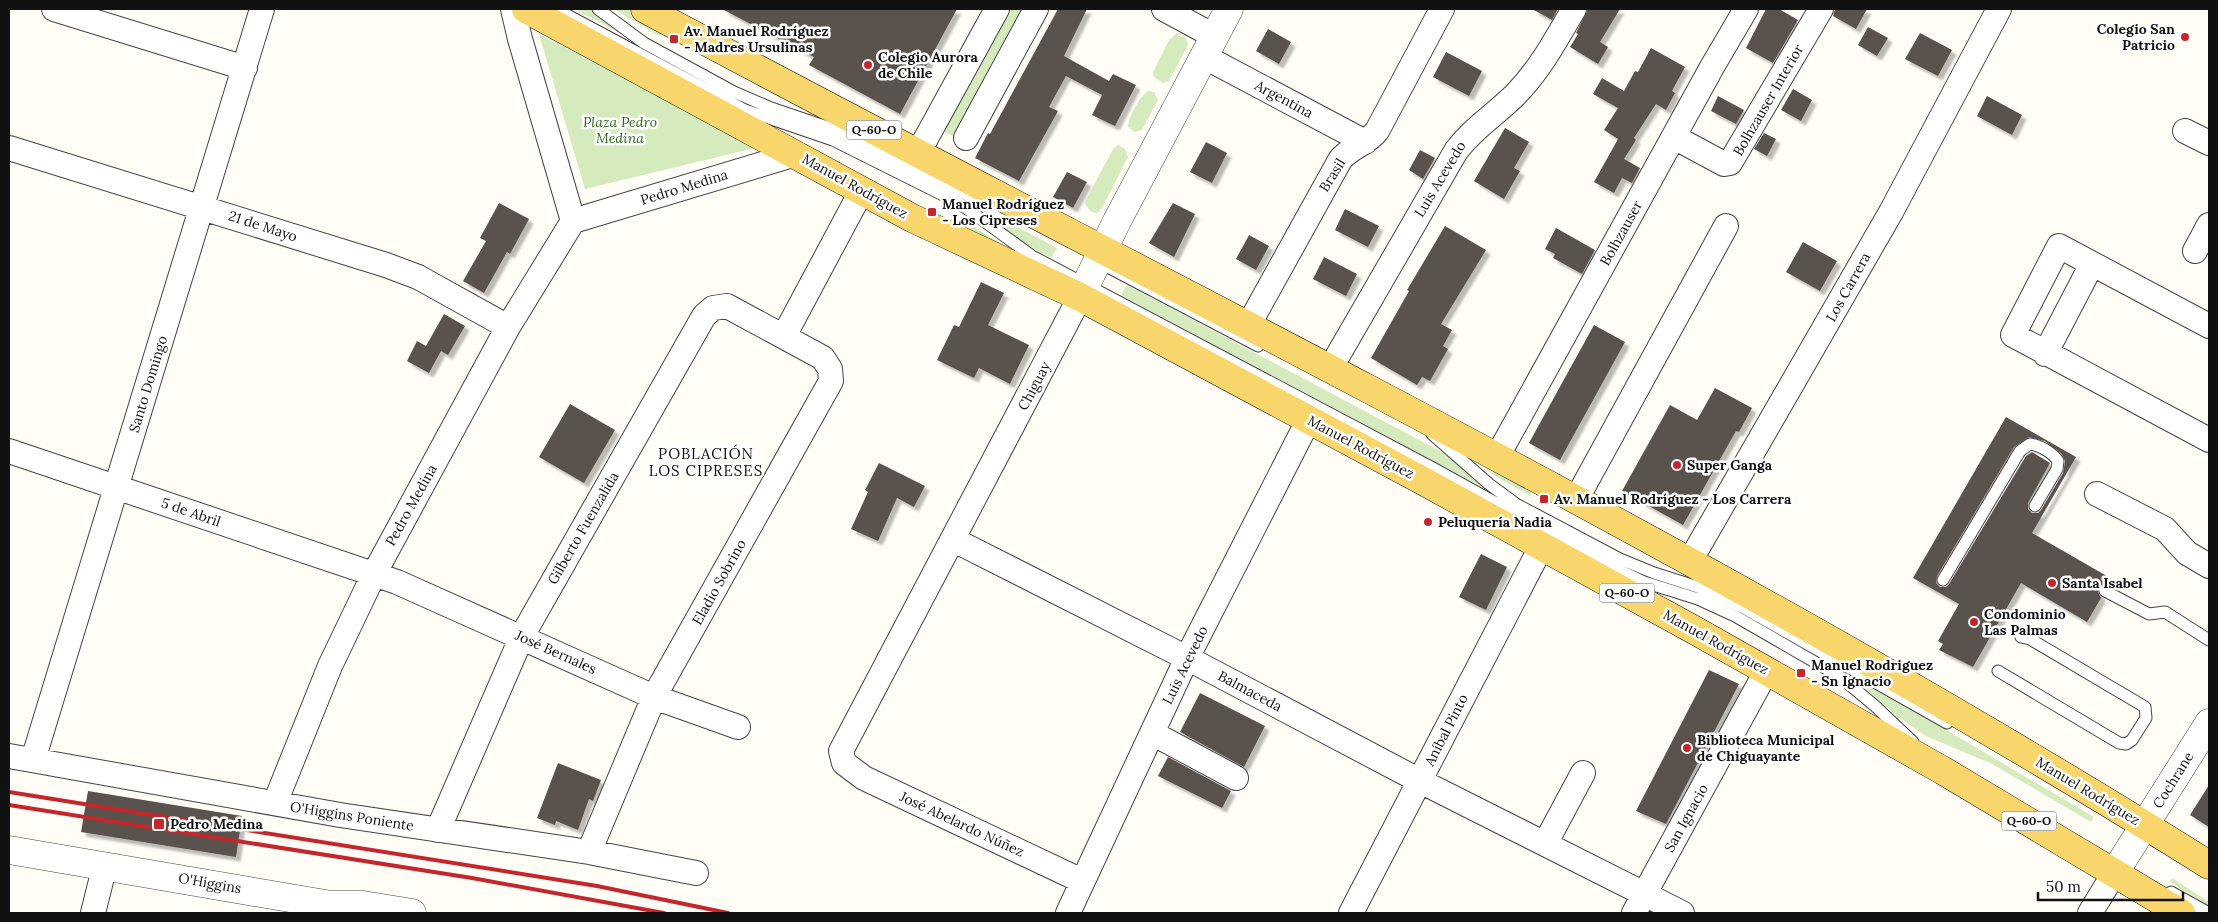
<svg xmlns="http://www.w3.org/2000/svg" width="2218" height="922" viewBox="0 0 2218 922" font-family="Lora,serif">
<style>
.green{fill:#d5ebbd}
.building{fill:#5a524d;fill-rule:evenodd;filter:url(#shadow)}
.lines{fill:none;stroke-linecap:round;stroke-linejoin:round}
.service-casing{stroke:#444;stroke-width:13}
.minor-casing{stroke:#444;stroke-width:26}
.tertiary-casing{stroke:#444;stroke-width:29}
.primary-casing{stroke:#222;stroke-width:29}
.service{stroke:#fff;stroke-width:11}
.minor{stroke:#fff;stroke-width:24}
.tertiary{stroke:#fff;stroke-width:28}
.primary{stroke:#f9d66b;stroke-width:28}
.rail{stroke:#c4262e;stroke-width:4}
.poi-dot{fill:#c4262e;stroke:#fff;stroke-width:2}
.labels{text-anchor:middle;stroke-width:5;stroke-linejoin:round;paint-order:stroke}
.shield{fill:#fff;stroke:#585858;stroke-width:1}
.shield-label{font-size:12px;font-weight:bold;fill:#111}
.poi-label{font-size:14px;font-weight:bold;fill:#111;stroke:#fff;text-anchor:start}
.street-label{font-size:14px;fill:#111;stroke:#fff}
.park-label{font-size:14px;font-style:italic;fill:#2f6b1f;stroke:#fff}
.neighbourhood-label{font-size:15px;letter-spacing:1px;fill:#111;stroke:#fff}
</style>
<defs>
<filter id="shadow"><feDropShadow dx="4.5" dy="4.5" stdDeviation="1" flood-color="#0004"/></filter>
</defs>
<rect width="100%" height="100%" fill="#fffdf5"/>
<path class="green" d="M 574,9 L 589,9 L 620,33 Z
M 614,9 L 627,9 L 663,28 L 659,36 Z
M 1011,9 L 1030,9 L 958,139 L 943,131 Z
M 1177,33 L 1186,38 L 1188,45 L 1169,81 L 1163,83 L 1154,77 L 1153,72 L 1169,40 Z
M 539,34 L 759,147 L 585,189 Z
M 1148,91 L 1154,92 L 1158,100 L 1142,130 L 1135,132 L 1128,127 C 1128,118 1140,96 1148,91 Z
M 1118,145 L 1125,149 L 1128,157 L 1102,208 L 1099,212 C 1091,215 1087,208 1085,202 L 1113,149 Z
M 980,207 L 1057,248 L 1051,258 L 1017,239 L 978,209 Z
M 958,219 L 971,224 L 1013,252 L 950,221 Z
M 1127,285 L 1438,450 L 1463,467 L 1494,493 L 1121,295 Z
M 1464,453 L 1534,488 L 1530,496 L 1497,477 Z
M 1827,661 L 1846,671 L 2094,817 L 2091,822 L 1992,764 L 1926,736 L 1898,717 L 1855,680 Z
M 2172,878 L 2209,902 L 2209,906 L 2170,882 Z"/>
<path class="building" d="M 722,9 L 957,9 L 900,114 L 809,65 L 814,57 Z
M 1058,9 L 1087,9 L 1064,56 L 1109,81 L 1113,74 L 1136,85 L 1115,126 L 1092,115 L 1102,95 L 1066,76 L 1049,107 L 1058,111 L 1019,181 L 975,158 L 988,133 L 990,134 Z
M 1532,9 L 1558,9 L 1552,20 Z
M 1588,9 L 1620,9 L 1600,42 L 1608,47 L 1598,64 L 1570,47 L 1578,34 L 1576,33 Z
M 1766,9 L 1779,9 L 1798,20 L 1773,63 L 1746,48 Z
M 1835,9 L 1867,9 L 1856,29 L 1833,16 Z
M 1868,27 L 1888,38 L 1877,56 L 1858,45 Z
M 1268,29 L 1291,42 L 1279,64 L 1256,51 Z
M 1920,33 L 1952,50 L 1938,76 L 1905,59 Z
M 1651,48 L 1685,67 L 1672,91 L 1675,93 L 1666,110 L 1656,104 L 1634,138 L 1636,140 L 1624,159 L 1640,168 L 1632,183 L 1622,178 L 1614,193 L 1594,182 L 1618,139 L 1604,130 L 1618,108 L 1593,94 L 1602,78 L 1624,91 L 1635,71 L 1638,72 Z
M 1446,52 L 1482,71 L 1469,96 L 1433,77 Z
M 1793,89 L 1812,100 L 1801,121 L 1781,110 Z
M 1718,96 L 1744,110 L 1736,124 L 1711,111 Z
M 1987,96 L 2022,115 L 2012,135 L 1977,116 Z
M 1505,128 L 1529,142 L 1514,168 L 1520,171 L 1504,199 L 1474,181 Z
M 1764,133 L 1776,139 L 1767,156 L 1754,149 Z
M 1206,142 L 1227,153 L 1212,183 L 1190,172 Z
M 1420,150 L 1435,158 L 1423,179 L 1409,170 Z
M 1067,172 L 1087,182 L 1073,208 L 1053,197 Z
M 499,203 L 529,219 L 510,254 L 507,252 L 484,293 L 463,281 L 486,241 L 480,238 Z
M 1173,203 L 1195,214 L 1174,257 L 1149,243 Z
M 1345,209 L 1379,226 L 1368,247 L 1335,230 Z
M 1445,226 L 1486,250 L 1441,324 L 1452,330 L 1443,346 L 1448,349 L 1430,381 L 1422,377 L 1417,385 L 1371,358 L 1409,291 L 1407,290 Z
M 1556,228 L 1595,250 L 1582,274 L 1553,258 L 1555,254 L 1545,249 Z
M 1249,235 L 1269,246 L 1256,270 L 1236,259 Z
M 1803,242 L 1837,261 L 1820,291 L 1786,272 Z
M 1324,257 L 1357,274 L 1346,296 L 1313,279 Z
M 981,282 L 1004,293 L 988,325 L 1029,345 L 1010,384 L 979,368 L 974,378 L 937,360 L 954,325 L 959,327 Z
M 444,314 L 465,326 L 448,355 L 441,351 L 429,373 L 407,361 L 417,341 L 426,346 Z
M 1594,325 L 1625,342 L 1560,460 L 1529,443 Z
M 1715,388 L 1752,408 L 1739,432 L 1736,431 L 1683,525 L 1622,491 L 1670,405 L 1697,420 Z
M 570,404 L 615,430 L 584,483 L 539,457 Z
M 2006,417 L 2076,457 L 2032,533 L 2112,579 L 2109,585 L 2104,584 L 2099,587 L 2098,592 L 2101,598 L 2087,622 L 2021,583 L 1973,667 L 1939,650 L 1943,644 L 1938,641 L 1959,604 L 1913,578 ZM 2029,437 L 2045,441 L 2061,453 L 2065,461 L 2063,473 L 2041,510 L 2038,513 L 2032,513 L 2028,509 L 2028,503 L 2050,463 L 2032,452 L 2026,456 L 1949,584 L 1946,587 L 1940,587 L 1936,583 L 1937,576 L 2014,447 Z
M 879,463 L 925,486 L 914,507 L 897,498 L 878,541 L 851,529 L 868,492 L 865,490 Z
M 1481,554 L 1507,567 L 1486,610 L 1459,597 Z
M 1709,670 L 1739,684 L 1666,824 L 1636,811 Z
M 1200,693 L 1265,726 L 1244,767 L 1180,732 Z
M 1168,757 L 1231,791 L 1222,808 L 1158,776 Z
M 558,763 L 601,780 L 593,801 L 589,799 L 578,830 L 556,821 L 555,825 L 537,818 Z
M 2209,785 L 2209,827 L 2190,815 Z
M 88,791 L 242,816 L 236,857 L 81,832 Z"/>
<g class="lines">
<defs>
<path id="service" d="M 556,9 L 745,110 L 833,140 L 959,203 L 1032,256 L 1433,468 L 1612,567 L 1644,582 L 1698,599 L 1735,616 L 1839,676 L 1875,706 L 1913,742
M 598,9 L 644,43 L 734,92 L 771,108 L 842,132 L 986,204
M 1102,264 L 1258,346
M 1432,434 L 1489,484 L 1516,504 L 1620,559 L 1654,573 L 1698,587 L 1742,607 L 1947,723
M 1943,580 L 2020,451 L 2030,444 C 2040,445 2053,453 2058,461 L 2057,469 L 2035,506
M 2105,591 L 2149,614 L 2165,612 L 2209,640
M 1998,671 L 2119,743 L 2126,744 L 2132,740 L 2146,718 L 2145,707 L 2030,639 L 2021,637
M 2171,892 L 2209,913"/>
<path id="minor" d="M 54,9 L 245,68
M 513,9 L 520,39 L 573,221
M 1164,9 L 1214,36
M 1203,56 L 1365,142
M 2185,131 L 2209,143
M 1674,137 L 1724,164 L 1730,163 L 1821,9
M 966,138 L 1036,9
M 9,148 L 386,265 L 418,277 L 508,327
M 918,153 L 997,9
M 2195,251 L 2209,225
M 1080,297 L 841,751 L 844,763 L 864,778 L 1082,881
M 1248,326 L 1340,160 C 1350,147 1367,144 1377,131 L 1442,9
M 2209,326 L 2059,246 L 2013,335 L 2209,440
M 784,336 L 862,190
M 2045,354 L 2092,264
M 1330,369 L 1456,151 C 1473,128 1495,115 1515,95 C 1540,70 1556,39 1574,9
M 9,451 L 397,582 L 654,697 L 738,727
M 1497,457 L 1712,67 L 1746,9
M 2097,494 L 2165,529 L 2187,553 L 2209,566
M 1576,500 L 1726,226
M 954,540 L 1187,658 L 1420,781 L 1682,913
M 1690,561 L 1891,212 L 1999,9
M 1152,733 L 1236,778
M 9,756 L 340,815 L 589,852 L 696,873
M 33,760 L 262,9
M 275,803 L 330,666 L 374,574 L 508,327 L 573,221 L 796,154
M 438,830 L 522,636 L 704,316 L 713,308 L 727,306 L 823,358 L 830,369 L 831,381 L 654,697 L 589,852
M 1545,844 L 1583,773
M 93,913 L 105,865
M 1068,913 L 1187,658 L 1309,419
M 1351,913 L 1541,547
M 1634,913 L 1767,670
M 2090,913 L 2115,872"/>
<path id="tertiary" d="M 1080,297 L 1117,221 L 1229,9
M 9,850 L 331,905 L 363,905 L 412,913
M 2115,872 L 2209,723"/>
<path id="primary" d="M 526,9 L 912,218 L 1080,297 L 1425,482 L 1696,631 L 1942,770 L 2181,913
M 645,9 C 1169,290 1705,549 2209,865"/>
</defs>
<use href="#service" class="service-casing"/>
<use href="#minor" class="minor-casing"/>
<use href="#tertiary" class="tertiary-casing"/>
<use href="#primary" class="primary-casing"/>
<use href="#service" class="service"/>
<use href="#minor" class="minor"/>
<use href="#tertiary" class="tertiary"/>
<use href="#primary" class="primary"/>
<path class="rail" d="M 9,792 L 597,886 L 728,913
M 9,805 L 472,878 L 664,913"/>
</g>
<g class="poi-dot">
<circle cx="2185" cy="37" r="5"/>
<rect x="669" y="34" width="10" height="10" rx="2.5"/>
<circle cx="868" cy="65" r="5"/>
<rect x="927" y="207" width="10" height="10" rx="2.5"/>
<circle cx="1677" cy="465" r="5"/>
<rect x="1539" y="494" width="10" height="10" rx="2.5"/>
<circle cx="1428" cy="522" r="5"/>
<circle cx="2052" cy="583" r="5"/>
<circle cx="1974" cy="622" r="5"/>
<rect x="1796" y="668" width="10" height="10" rx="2.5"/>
<circle cx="1687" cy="748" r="5"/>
<rect x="153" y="818" width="12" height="12" rx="2.5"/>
</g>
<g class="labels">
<g class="shield">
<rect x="846.5" y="120.5" width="55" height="19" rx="4"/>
<rect x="1599.5" y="583.5" width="55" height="19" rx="4"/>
<rect x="2001.5" y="811.5" width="55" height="19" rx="4"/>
</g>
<g class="shield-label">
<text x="874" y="134">Q-60-O</text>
<text x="1627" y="597">Q-60-O</text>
<text x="2029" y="825">Q-60-O</text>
</g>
<g class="poi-label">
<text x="2175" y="34" text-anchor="end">Colegio San<tspan x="2175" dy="16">Patricio</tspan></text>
<text x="684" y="36">Av. Manuel Rodríguez<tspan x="684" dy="16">- Madres Ursulinas</tspan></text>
<text x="878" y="62">Colegio Aurora<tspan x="878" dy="16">de Chile</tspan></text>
<text x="942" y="209">Manuel Rodríguez<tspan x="942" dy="16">- Los Cipreses</tspan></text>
<text x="1687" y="470">Super Ganga</text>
<text x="1554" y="504">Av. Manuel Rodríguez - Los Carrera</text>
<text x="1438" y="527">Peluquería Nadia</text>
<text x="2062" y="588">Santa Isabel</text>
<text x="1984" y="619">Condominio<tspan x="1984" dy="16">Las Palmas</tspan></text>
<text x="1811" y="670">Manuel Rodriguez<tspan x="1811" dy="16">- Sn Ignacio</tspan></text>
<text x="1697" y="745">Biblioteca Municipal<tspan x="1697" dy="16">de Chiguayante</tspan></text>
<text x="170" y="829">Pedro Medina</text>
</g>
<g class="street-label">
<text transform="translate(1284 99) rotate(28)" y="5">Argentina</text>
<text transform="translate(1768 100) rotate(-60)" y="5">Bolhzauser Interior</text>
<text transform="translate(1332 175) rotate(-58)" y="5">Brasil</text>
<text transform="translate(1440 179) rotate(-59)" y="5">Luis Acevedo</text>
<text transform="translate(855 186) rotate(29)" y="5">Manuel Rodríguez</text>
<text transform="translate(684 187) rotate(-17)" y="5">Pedro Medina</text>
<text transform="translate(263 226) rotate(18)" y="5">21 de Mayo</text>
<text transform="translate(1621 233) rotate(-61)" y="5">Bolhzauser</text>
<text transform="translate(1848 287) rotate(-61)" y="5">Los Carrera</text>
<text transform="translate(148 384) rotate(-73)" y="5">Santo Domingo</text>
<text transform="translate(1034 386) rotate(-62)" y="5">Chiguay</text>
<text transform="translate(1361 447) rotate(28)" y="5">Manuel Rodríguez</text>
<text transform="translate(411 505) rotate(-61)" y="5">Pedro Medina</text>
<text transform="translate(191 512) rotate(19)" y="5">5 de Abril</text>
<text transform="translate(583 528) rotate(-60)" y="5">Gilberto Fuenzalida</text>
<text transform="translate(719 582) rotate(-61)" y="5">Eladio Sobrino</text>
<text transform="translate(1716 642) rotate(29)" y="5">Manuel Rodríguez</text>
<text transform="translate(556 652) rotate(24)" y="5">José Bernales</text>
<text transform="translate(1185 665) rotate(-64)" y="5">Luis Acevedo</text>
<text transform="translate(1250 691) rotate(28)" y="5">Balmaceda</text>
<text transform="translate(1446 730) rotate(-63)" y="5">Aníbal Pinto</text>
<text transform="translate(2173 780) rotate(-58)" y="5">Cochrane</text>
<text transform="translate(2088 791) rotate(31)" y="5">Manuel Rodríguez</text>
<text transform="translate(352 816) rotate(9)" y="5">O'Higgins Poniente</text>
<text transform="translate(1686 818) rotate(-61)" y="5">San Ignacio</text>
<text transform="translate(962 824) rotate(25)" y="5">José Abelardo Núñez</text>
<text transform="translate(210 883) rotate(10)" y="5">O'Higgins</text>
</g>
<g class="park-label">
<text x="620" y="127">Plaza Pedro<tspan x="620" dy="16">Medina</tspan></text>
</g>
<g class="neighbourhood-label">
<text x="706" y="459">POBLACIÓN<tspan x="706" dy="17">LOS CIPRESES</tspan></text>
</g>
</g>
<rect width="2218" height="922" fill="none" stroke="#111111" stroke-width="20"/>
<path d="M2038 892v8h145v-8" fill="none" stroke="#111111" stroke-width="2.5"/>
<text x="2046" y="892" font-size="15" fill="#111111" stroke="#ffffff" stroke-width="4" paint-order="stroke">50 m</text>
</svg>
